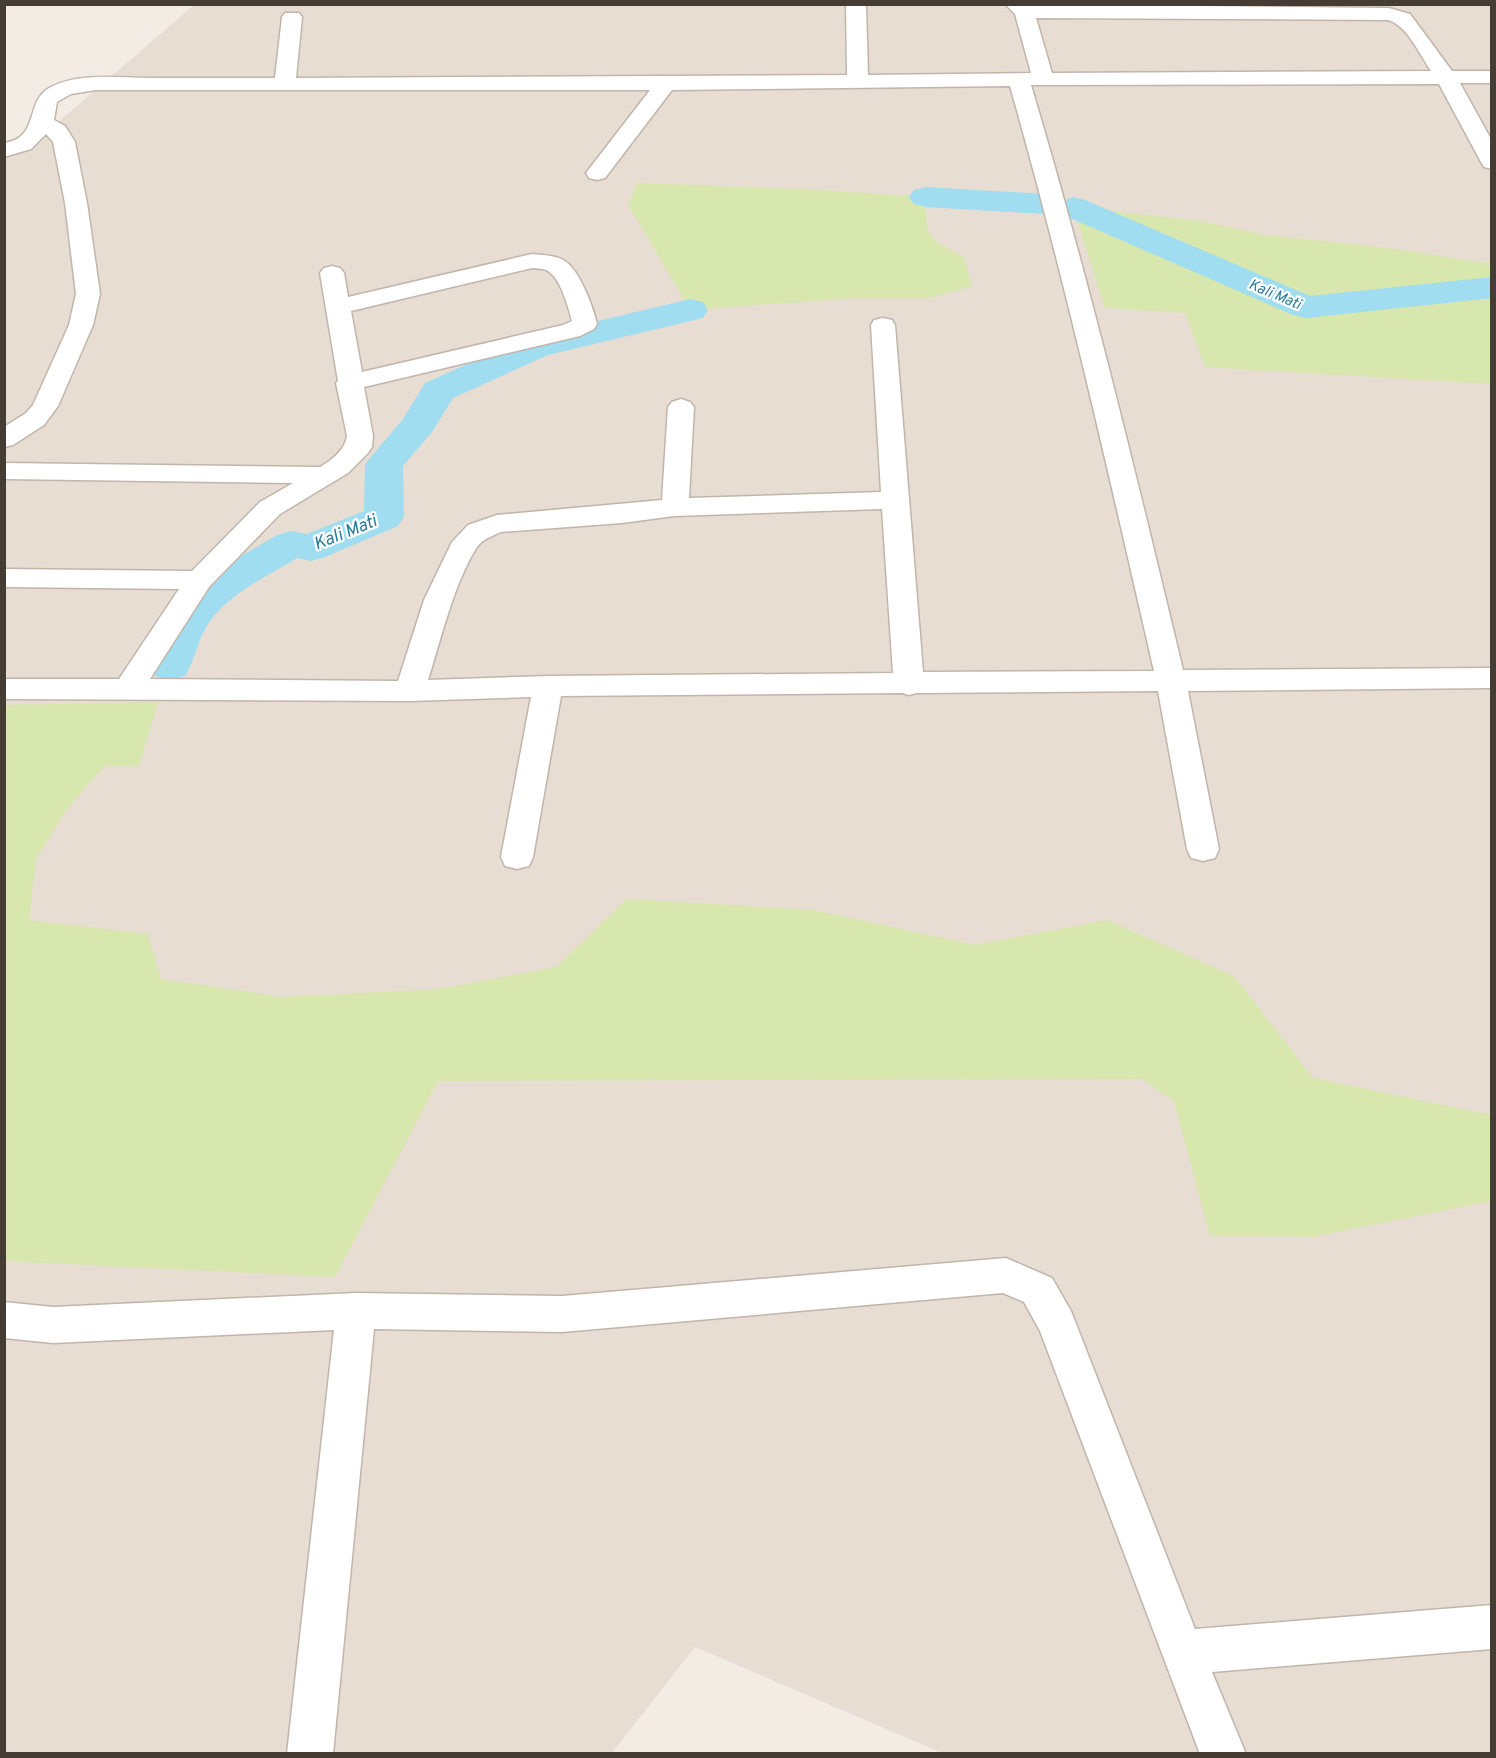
<svg xmlns="http://www.w3.org/2000/svg" width="1496" height="1758" viewBox="0 0 1496 1758" font-family="Overpass,sans-serif">
<style>
.residential{fill:#e7ddd3}
.green{fill:#d7e7ad}
.lines{fill:none;stroke-linecap:round;stroke-linejoin:round}
.canal{fill:#a0ddf0;fill-rule:evenodd}
.street-casing{stroke:#c1b5aa;stroke-width:3}
.street{fill:#fff;fill-rule:evenodd}
.labels{text-anchor:middle;stroke-width:4.5;stroke-linejoin:round;paint-order:stroke}
.far-water-label{font-size:15px;font-style:italic;fill:#297c99;stroke:#fff}
.water-label{font-size:18px;font-style:italic;fill:#297c99;stroke:#fff}
</style>
<rect width="100%" height="100%" fill="#f2ece5"/>
<path class="residential" d="M 194,5 L 1491,5 L 1491,1753 L 942,1753 L 695,1647 L 612,1753 L 5,1754 L 5,143 L 35,142 Z"/>
<path class="green" d="M 637,183 L 803,189 L 926,197 C 924,237 929,240 964,257 L 972,286 L 930,298 L 855,298 L 690,310 L 628,204 Z
M 1073,207 L 1199,221 L 1266,235 L 1396,249 L 1491,264 L 1491,384 L 1205,367 L 1185,313 L 1105,308 Z
M 158,702 L 139,766 L 105,766 L 69,806 L 36,859 L 29,920 L 148,934 L 161,979 L 283,997 L 439,989 L 556,967 L 627,899 L 813,910 L 975,945 L 1107,920 L 1234,976 L 1313,1078 L 1491,1115 L 1491,1201 L 1312,1237 L 1210,1236 L 1174,1101 L 1142,1079 L 438,1081 L 335,1277 L 5,1261 L 5,705 Z"/>
<g class="lines">
<path class="canal" d="M 926,187 L 1045,194 L 1057,197 L 1060,202 L 1073,197 L 1085,200 L 1310,296 L 1492,277 L 1492,298 L 1306,318 L 1293,315 L 1061,214 L 1058,209 L 1045,214 L 926,207 L 914,204 L 909,197 L 914,190 Z
M 690,299 L 703,302 L 708,310 L 703,318 L 548,355 L 453,398 L 432,432 L 403,466 L 404,517 L 398,526 L 325,557 L 311,561 L 297,558 C 265,578 224,595 205,629 C 197,644 194,661 185,676 L 170,681 L 155,676 L 148,666 L 163,627 L 193,584 L 277,535 L 291,531 L 307,534 L 364,511 L 365,464 L 403,419 L 425,383 L 523,339 Z"/>
<defs>
<path id="street" d="M 846,4 L 866,4 L 868,75 L 1031,73 L 1015,14 L 1005,4 L 1389,8 L 1410,14 L 1452,71 L 1492,71 L 1492,83 L 1460,83 L 1492,141 L 1492,169 L 1484,167 L 1481,162 L 1439,84 L 1031,85 C 1089,279 1136,474 1183,670 L 1492,668 L 1492,688 L 1188,691 L 1219,849 L 1215,858 L 1203,861 L 1191,858 L 1187,849 L 1158,691 L 917,693 L 909,695 L 902,693 L 561,696 L 533,857 L 529,866 L 517,869 L 505,866 L 501,857 L 531,697 L 410,701 L 4,699 L 4,679 L 119,679 L 179,589 L 4,587 L 4,569 L 192,571 L 260,502 L 293,483 L 4,479 L 4,463 L 320,467 C 332,460 345,450 347,436 L 336,383 L 338,381 L 320,273 L 324,268 L 332,266 L 340,268 L 344,273 L 348,297 L 532,254 C 542,255 556,255 565,261 C 580,271 593,307 597,324 L 594,329 L 580,336 L 364,387 L 373,436 L 372,447 L 368,453 L 348,473 L 280,514 L 209,587 L 150,679 L 398,681 L 424,600 L 452,542 L 468,525 L 497,515 L 662,500 L 668,407 L 672,402 L 681,399 L 690,402 L 694,407 L 689,498 L 881,492 L 871,325 L 874,320 L 883,318 L 892,320 L 895,325 L 923,672 L 1154,671 C 1109,475 1065,279 1010,86 L 672,90 L 605,178 L 597,180 L 589,178 L 586,173 L 650,90 L 96,90 L 71,94 L 57,102 L 54,120 L 65,126 L 75,142 L 87,203 L 100,294 L 93,325 L 58,406 L 44,425 L 13,445 L 4,447 L 4,427 L 26,413 L 33,405 L 69,325 L 76,294 L 65,203 L 53,142 L 46,134 L 31,149 L 4,157 L 4,143 C 41,138 24,100 51,87 C 80,72 120,78 151,78 C 192,78 234,78 275,78 L 282,17 L 285,13 L 299,13 L 302,17 L 296,78 L 847,75 ZM 1036,18 L 1388,20 C 1407,25 1420,55 1431,71 L 1052,73 ZM 532,268 C 536,269 542,268 546,270 C 561,277 568,307 572,321 L 563,325 L 362,372 L 351,311 ZM 882,509 L 893,673 L 548,676 L 428,680 C 441,639 454,583 477,547 C 483,539 492,536 501,532 L 622,523 L 674,516 Z
M 1006,1258 L 1052,1278 L 1071,1311 L 1195,1629 L 1492,1605 L 1492,1649 L 1212,1672 L 1246,1754 L 1200,1754 L 1040,1331 L 1024,1302 L 1003,1293 L 562,1332 L 374,1329 L 333,1754 L 287,1754 L 334,1330 L 53,1343 L 4,1338 L 4,1302 L 53,1307 L 356,1293 L 562,1296 Z"/>
</defs>
<use href="#street" class="street-casing"/>
<use href="#street" class="street"/>
</g>
<g class="labels">
<g class="far-water-label">
<text transform="translate(1275 294) rotate(23)" y="5">Kali Mati</text>
</g>
<g class="water-label">
<text transform="translate(345 532) rotate(-22)" y="6">Kali Mati</text>
</g>
</g>
<rect width="1496" height="1758" fill="none" stroke="#453c34" stroke-width="12"/>
</svg>
